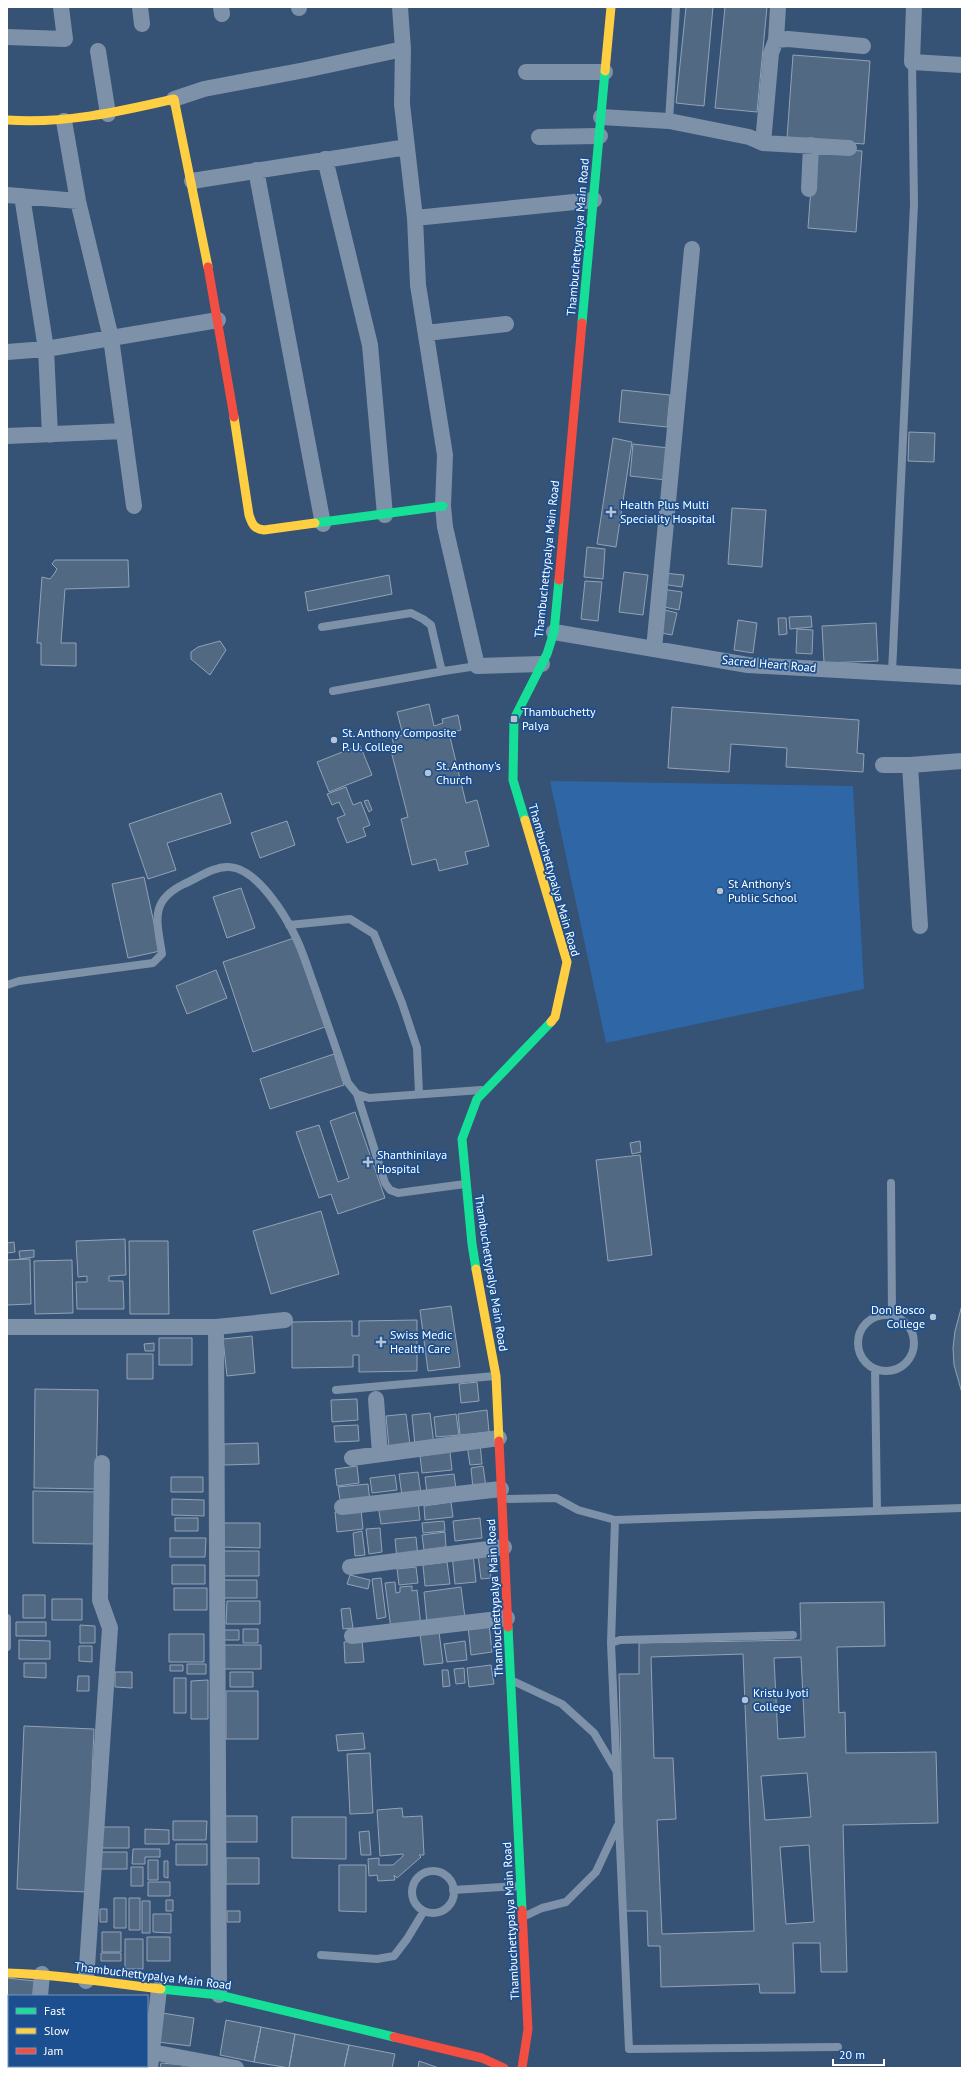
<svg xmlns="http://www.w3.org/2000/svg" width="969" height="2075" viewBox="0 0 969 2075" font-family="'PT Sans',sans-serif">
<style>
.green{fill:#2f66a5}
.building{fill:#526984;stroke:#92a2b6;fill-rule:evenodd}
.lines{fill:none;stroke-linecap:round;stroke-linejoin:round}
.lane{stroke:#7d92a8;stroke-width:8}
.street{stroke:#7d92a8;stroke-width:16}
.fast{stroke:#16e098;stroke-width:9}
.slow{stroke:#ffcf43;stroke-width:9}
.jam{stroke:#f24e42;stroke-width:9}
.poi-dot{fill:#b9c2ce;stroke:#1b4f8f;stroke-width:1.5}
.labels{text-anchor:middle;stroke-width:3.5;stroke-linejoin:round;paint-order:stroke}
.street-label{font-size:12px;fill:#fff;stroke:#1b4f8f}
.poi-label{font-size:12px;fill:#fff;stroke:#1b4f8f;text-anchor:start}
</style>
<rect width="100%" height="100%" fill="#365274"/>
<path class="green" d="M 550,781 L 853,786 L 864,989 L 606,1043 Z"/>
<path class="building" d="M 686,7 L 713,7 L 704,106 L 676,103 Z
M 725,7 L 767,7 L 757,112 L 715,108 Z
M 793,55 L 870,61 L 864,144 L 787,138 Z
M 814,147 L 862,151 L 856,232 L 808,228 Z
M 622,390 L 670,395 L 667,427 L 619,422 Z
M 909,432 L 935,433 L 934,462 L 908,461 Z
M 613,438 L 632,442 L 616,547 L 597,544 Z
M 633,444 L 669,448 L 666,480 L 630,476 Z
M 732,508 L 766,510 L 762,567 L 728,564 Z
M 587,547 L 605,549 L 603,579 L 584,577 Z
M 55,560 L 128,560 L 129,587 L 65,589 L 61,643 L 76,643 L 76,666 L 41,665 L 41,643 L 37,643 L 42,577 L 50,579 L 54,574 L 57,569 L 52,564 Z
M 624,572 L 648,575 L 643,615 L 619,612 Z
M 663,573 L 684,575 L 682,587 L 662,584 Z
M 389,575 L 392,594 L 308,611 L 305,592 Z
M 585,581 L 602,582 L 598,621 L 581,619 Z
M 662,589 L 682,592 L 679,610 L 659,606 Z
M 661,609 L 677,613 L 672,635 L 656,632 Z
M 811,616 L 812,627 L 790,629 L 789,617 Z
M 778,618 L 786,618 L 787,634 L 779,635 Z
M 738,620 L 757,623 L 753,653 L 734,650 Z
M 876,623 L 878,661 L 824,663 L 822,626 Z
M 797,629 L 813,630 L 812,654 L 796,653 Z
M 220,641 L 226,650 L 210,675 L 191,659 L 191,652 L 198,647 Z
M 429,704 L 434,726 L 443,723 L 442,719 L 458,715 L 461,730 L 449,733 L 466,803 L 477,800 L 489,846 L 465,852 L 468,864 L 439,871 L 436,859 L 412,865 L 401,819 L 408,817 L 390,747 L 394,746 L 392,738 L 403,735 L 397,712 Z
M 672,707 L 859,720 L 857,753 L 864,754 L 863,772 L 786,767 L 787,748 L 731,744 L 729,772 L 668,768 Z
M 360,745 L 372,775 L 329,792 L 317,762 Z
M 346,787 L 353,805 L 361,802 L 370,825 L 363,828 L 366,836 L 347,843 L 337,818 L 345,815 L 339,802 L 332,805 L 327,794 Z
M 221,793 L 231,823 L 167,843 L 176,870 L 148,879 L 129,824 Z
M 368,800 L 372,810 L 369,812 L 364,801 Z
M 287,821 L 295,845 L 260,858 L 251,833 Z
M 144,877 L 160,951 L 128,958 L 112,884 Z
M 241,888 L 255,928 L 227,938 L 213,897 Z
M 294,938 L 325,1027 L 253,1052 L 223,962 Z
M 216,970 L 227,998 L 187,1014 L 176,986 Z
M 334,1054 L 344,1085 L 270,1109 L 260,1079 Z
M 355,1112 L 385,1198 L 338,1214 L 331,1194 L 319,1198 L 296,1132 L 319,1125 L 338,1182 L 349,1178 L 330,1121 Z
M 640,1141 L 641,1152 L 632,1154 L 630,1143 Z
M 640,1155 L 652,1255 L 608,1261 L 596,1160 Z
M 321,1211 L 339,1274 L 271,1294 L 253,1231 Z
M 125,1239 L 126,1275 L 109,1276 L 109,1281 L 123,1281 L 124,1309 L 77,1309 L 76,1282 L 87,1282 L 87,1276 L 78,1277 L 76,1241 Z
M 129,1241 L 168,1241 L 169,1314 L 130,1314 Z
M 14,1242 L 15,1252 L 7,1253 L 7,1243 Z
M 34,1250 L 34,1257 L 20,1259 L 19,1251 Z
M 30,1259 L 31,1304 L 7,1305 L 7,1260 Z
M 72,1260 L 73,1313 L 35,1314 L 34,1261 Z
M 962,1305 L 962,1393 L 954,1365 L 953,1348 L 955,1331 Z
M 451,1306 L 460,1367 L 428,1371 L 420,1310 Z
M 417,1320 L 417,1371 L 359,1372 L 359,1355 L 353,1355 L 353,1367 L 292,1368 L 292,1322 L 352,1321 L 352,1336 L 359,1336 L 359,1321 Z
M 252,1336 L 255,1373 L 227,1376 L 223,1339 Z
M 159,1338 L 192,1338 L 192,1365 L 159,1365 Z
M 154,1343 L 154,1351 L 145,1351 L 144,1344 Z
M 127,1354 L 153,1354 L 153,1379 L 127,1379 Z
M 477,1382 L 479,1401 L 461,1403 L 459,1384 Z
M 35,1389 L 98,1390 L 96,1489 L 34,1488 Z
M 357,1399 L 358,1420 L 332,1422 L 331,1400 Z
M 487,1410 L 489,1432 L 460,1435 L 458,1414 Z
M 430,1413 L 434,1444 L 415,1446 L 412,1415 Z
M 406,1414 L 410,1445 L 389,1447 L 386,1416 Z
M 456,1414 L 459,1435 L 436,1437 L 434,1417 Z
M 358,1425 L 359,1441 L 335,1442 L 334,1426 Z
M 258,1443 L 259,1464 L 224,1465 L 224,1444 Z
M 480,1443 L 482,1464 L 470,1465 L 467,1445 Z
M 450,1452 L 452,1470 L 422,1473 L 420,1456 Z
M 357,1466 L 359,1483 L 337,1486 L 335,1469 Z
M 483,1466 L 486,1487 L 473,1489 L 471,1468 Z
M 418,1472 L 421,1494 L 402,1496 L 399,1474 Z
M 454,1474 L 456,1489 L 427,1493 L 425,1477 Z
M 395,1475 L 397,1490 L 372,1493 L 370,1478 Z
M 171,1477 L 203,1477 L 203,1492 L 171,1492 Z
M 368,1484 L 370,1502 L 341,1506 L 338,1487 Z
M 33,1491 L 97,1492 L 96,1544 L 33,1543 Z
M 172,1499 L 204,1500 L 204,1516 L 172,1515 Z
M 418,1501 L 420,1520 L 381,1524 L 378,1505 Z
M 451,1502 L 453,1517 L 425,1520 L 424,1506 Z
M 361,1509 L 363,1529 L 337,1532 L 335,1512 Z
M 175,1518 L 198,1518 L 198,1531 L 175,1531 Z
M 480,1518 L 482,1538 L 455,1541 L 453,1521 Z
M 444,1521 L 445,1531 L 423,1533 L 422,1523 Z
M 220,1523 L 260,1523 L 260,1548 L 220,1547 Z
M 380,1528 L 382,1552 L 369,1554 L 366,1529 Z
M 362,1531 L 365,1555 L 355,1556 L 353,1533 Z
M 445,1532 L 446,1547 L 424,1550 L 422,1535 Z
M 416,1537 L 418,1557 L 397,1559 L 395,1539 Z
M 170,1538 L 206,1538 L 205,1557 L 170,1557 Z
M 220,1551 L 259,1551 L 259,1576 L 220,1576 Z
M 473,1553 L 476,1582 L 455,1584 L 452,1555 Z
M 489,1553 L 491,1578 L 481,1579 L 478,1555 Z
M 447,1562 L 450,1584 L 425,1586 L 423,1565 Z
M 172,1565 L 205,1565 L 205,1584 L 172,1584 Z
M 416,1567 L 418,1583 L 399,1585 L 397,1569 Z
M 350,1575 L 370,1580 L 368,1589 L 347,1584 Z
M 381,1578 L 386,1617 L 377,1619 L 372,1579 Z
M 223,1580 L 257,1580 L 257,1598 L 222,1598 Z
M 395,1582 L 396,1593 L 400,1592 L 400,1587 L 412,1586 L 412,1591 L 417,1590 L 421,1626 L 391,1629 L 385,1583 Z
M 461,1587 L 465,1618 L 427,1623 L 424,1592 Z
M 174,1588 L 207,1588 L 207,1610 L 174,1610 Z
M 23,1595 L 45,1595 L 45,1618 L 23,1618 Z
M 52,1599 L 82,1599 L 82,1620 L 52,1620 Z
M 227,1601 L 260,1601 L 260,1624 L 226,1624 Z
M 884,1602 L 885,1646 L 837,1647 L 839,1713 L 845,1712 L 846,1753 L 936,1752 L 938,1823 L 843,1825 L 847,1972 L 821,1972 L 820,1943 L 793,1943 L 795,1993 L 760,1993 L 759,1984 L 661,1987 L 660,1946 L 648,1946 L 647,1911 L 624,1911 L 619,1674 L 639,1674 L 639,1643 L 801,1640 L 800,1603 ZM 743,1654 L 754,1931 L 662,1934 L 657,1820 L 676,1819 L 673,1758 L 654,1758 L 651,1657 ZM 801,1657 L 805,1737 L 778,1739 L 774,1658 ZM 807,1773 L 811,1817 L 765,1820 L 761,1776 ZM 809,1845 L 814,1922 L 786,1924 L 780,1847 Z
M 350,1608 L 353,1628 L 343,1629 L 341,1609 Z
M 16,1622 L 46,1622 L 46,1636 L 16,1636 Z
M 489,1624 L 492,1652 L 471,1655 L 468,1626 Z
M 80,1625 L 95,1626 L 95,1643 L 80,1643 Z
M 243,1629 L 258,1629 L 258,1643 L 243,1643 Z
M 224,1630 L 239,1630 L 239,1640 L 224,1640 Z
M 439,1632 L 443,1663 L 424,1665 L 420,1634 Z
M 169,1634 L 204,1634 L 204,1662 L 169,1662 Z
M 19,1640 L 50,1641 L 50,1659 L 19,1659 Z
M 362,1640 L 364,1662 L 345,1663 L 344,1642 Z
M 465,1641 L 467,1660 L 447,1662 L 444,1644 Z
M 222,1645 L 261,1645 L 261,1669 L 222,1669 Z
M 79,1646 L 92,1646 L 92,1662 L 79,1661 Z
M 24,1663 L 46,1663 L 46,1678 L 24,1677 Z
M 187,1664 L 206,1664 L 206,1674 L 187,1674 Z
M 170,1665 L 183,1665 L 183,1671 L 170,1671 Z
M 491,1665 L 494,1684 L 469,1687 L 467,1668 Z
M 464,1668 L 465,1683 L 456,1684 L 454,1669 Z
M 442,1670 L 448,1670 L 450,1686 L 443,1687 Z
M 115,1672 L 132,1672 L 132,1688 L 115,1687 Z
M 230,1672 L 253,1672 L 253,1687 L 230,1687 Z
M 78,1676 L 89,1676 L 89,1691 L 77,1691 Z
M 174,1678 L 186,1678 L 186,1713 L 174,1713 Z
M 208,1680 L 208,1719 L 191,1719 L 191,1681 Z
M 226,1691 L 258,1691 L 258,1739 L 226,1739 Z
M 24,1726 L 94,1729 L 87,1892 L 17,1889 Z
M 363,1733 L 365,1749 L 338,1751 L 336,1735 Z
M 370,1753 L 373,1813 L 350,1814 L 347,1754 Z
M 402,1808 L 403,1817 L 422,1816 L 424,1855 L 419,1855 L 421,1857 L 397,1878 L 394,1875 L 395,1880 L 378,1881 L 377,1875 L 369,1876 L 368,1859 L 379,1858 L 379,1865 L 393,1865 L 403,1856 L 403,1854 L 380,1856 L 377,1810 Z
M 222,1816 L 257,1816 L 257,1842 L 222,1842 Z
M 292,1817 L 346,1817 L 346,1859 L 292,1858 Z
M 173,1821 L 207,1821 L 206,1840 L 173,1840 Z
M 102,1827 L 129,1827 L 129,1848 L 102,1848 Z
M 145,1829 L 169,1830 L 169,1844 L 145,1844 Z
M 369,1831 L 371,1855 L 361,1855 L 359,1832 Z
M 176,1844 L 207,1844 L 207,1865 L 176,1865 Z
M 133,1849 L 160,1849 L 160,1857 L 145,1857 L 145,1864 L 132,1864 Z
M 100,1852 L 127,1852 L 127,1869 L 100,1869 Z
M 226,1858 L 259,1858 L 259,1884 L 226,1884 Z
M 148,1860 L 158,1860 L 158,1880 L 148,1880 Z
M 164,1861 L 168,1861 L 168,1878 L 164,1877 Z
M 339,1865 L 366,1865 L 366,1912 L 339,1911 Z
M 131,1867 L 143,1867 L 143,1886 L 131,1886 Z
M 148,1882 L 170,1882 L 170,1896 L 148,1896 Z
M 114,1898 L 126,1898 L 126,1928 L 114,1928 Z
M 129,1898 L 140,1898 L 140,1930 L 129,1930 Z
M 166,1900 L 173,1900 L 173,1911 L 166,1911 Z
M 142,1901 L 150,1901 L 150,1933 L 142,1933 Z
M 100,1909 L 107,1909 L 107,1922 L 100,1922 Z
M 227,1911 L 240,1911 L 240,1922 L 227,1922 Z
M 153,1914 L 171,1914 L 171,1933 L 153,1932 Z
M 102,1932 L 121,1932 L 121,1952 L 102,1952 Z
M 147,1937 L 170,1937 L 170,1961 L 147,1961 Z
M 125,1939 L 143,1939 L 143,1969 L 125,1969 Z
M 101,1953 L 121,1953 L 121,1961 L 101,1961 Z
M 7,1978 L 35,1981 L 34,1996 L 9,1996 L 9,2007 L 7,2006 Z
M 7,2011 L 9,2012 L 8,2031 L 7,2031 Z
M 162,2013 L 194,2018 L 190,2046 L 158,2042 Z
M 226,2020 L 261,2027 L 254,2062 L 220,2055 Z
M 261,2027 L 295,2034 L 289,2068 L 254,2062 Z
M 9,2030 L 9,2050 L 7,2049 Z
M 295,2034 L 349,2045 L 344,2068 L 289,2068 Z
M 349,2045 L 395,2054 L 392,2068 L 344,2068 Z
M 419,2061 L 439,2068 L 418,2068 Z
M 161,2063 L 184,2065 L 184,2068 L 160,2068 Z
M 12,2066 L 28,2066 L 28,2068 L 12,2068 Z
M 90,2066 L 104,2066 L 104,2068 L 89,2068 Z
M 108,2066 L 135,2066 L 134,2068 L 108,2068 Z"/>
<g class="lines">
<path class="lane" d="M 669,121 L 676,7
M 322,627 L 411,613 L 423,619 L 431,625 L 441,668 L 444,671 L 477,666
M 892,672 L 914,204 L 912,62
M 333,691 L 444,671
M 289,925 L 350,919 L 374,934 L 402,1003 L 417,1048 L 419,1094
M 7,985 L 19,981 L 153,963 L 162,954 C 157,921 149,901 184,884 C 198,878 214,866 229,867 C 257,868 286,916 297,940 C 304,955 309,972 315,988 C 326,1020 337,1051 348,1083 L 357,1094 L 369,1098 L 481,1090
M 357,1094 L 385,1183 L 390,1190 L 398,1193 L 465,1184
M 891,1183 L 892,1315
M858 1343a28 28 0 1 1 56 0a28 28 0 1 1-56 0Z
M 875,1369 L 877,1511
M 336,1390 L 495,1376
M 502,1499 L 556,1498 L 578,1510 L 615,1520
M 793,1635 L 620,1640 L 611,1643 L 629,2049 L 838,2047
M 611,1643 L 615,1520 L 962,1508
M 7,1647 L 7,1618
M 513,1681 L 562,1704 L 594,1733 L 617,1772
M412 1892a21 21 0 1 1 42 0a21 21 0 1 1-42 0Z
M 453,1890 L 520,1886
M 525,1916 L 542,1908 L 566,1902 L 596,1872 L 618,1825
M 321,1955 L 377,1959 L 394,1956 L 407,1939 L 424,1911"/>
<path class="street" d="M 140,7 L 142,24
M 221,7 L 222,14
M 299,7 L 299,8
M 400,7 L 403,49 L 402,104 L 415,218 L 418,285 L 445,455 L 443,506 L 445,527 L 477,666 L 542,664
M 914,7 L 912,62 L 962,65
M 7,37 L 65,39 L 61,7
M 776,40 L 788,39 L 863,46
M 98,51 L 108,114
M 526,72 L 605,72
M 174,99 L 204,89 L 305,70 L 403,49
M 601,117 L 669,121 L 749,137 L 763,143 L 849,148
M 64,121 L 78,201 L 111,338 L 134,506
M 539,137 L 600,136
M 763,143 L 771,53 L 776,40 L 778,7
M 325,159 L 370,345 L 385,515
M 256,170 L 323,524
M 192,181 L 407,147
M 809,189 L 811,145
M 7,195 L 78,201
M 22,196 L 46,349 L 50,435
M 415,218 L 594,200
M 426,333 L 506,324
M 7,352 L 46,349 L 218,320
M 7,436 L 124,431
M 554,632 L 748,665 L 962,677
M 654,649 L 692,249
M 883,765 L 910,765
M 920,926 L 910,765 L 962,761
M 7,1327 L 216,1327 L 285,1320
M 216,1327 L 219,1995
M 376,1399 L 380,1454
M 352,1458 L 499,1438
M 342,1507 L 501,1489
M 350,1567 L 504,1547
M 352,1636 L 507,1618
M 86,1981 L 110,1628 L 100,1600 L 102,1463
M 40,1996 L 42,1974
M 152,2052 L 236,2068
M 36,2068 L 36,2066
M 150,2068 L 159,1989"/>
<path class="fast" d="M 582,323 L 605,71
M 315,523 L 443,506
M 525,820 L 513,780 L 514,719 L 547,654 L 554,632 L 559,580
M 476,1269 L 472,1244 L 462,1139 L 477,1099 L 551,1022
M 508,1627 L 522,1910
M 161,1989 L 219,1995 L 394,2037"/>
<path class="slow" d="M 605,71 L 611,7
M 7,120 C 64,124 118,112 174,99 L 208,267
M 234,417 L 249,515 C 252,524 254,529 264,530 L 315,523
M 525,820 L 567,962 L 555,1017 L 551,1022
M 476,1269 L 496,1376 L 499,1441
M 7,1973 C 58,1974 109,1983 161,1989"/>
<path class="jam" d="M 208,267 L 234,417
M 559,580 L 582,323
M 499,1441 L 508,1627
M 394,2037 L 482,2058 L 504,2068
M 522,2068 L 528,2029 L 522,1910"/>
</g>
<g class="poi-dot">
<path d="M609 506h4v4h4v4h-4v4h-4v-4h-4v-4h4z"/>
<rect x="510" y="715" width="8" height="8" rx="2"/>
<circle cx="334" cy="740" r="4"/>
<circle cx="428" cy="773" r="4"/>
<circle cx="720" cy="891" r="4"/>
<path d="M366 1156h4v4h4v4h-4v4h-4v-4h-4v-4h4z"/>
<circle cx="933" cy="1317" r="4"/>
<path d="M379 1336h4v4h4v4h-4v4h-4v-4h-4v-4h4z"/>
<circle cx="745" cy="1700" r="4"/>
</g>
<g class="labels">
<g class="street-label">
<text transform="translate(578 237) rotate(-85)" y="4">Thambuchettypalya Main Road</text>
<text transform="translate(547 559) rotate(-84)" y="4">Thambuchettypalya Main Road</text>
<text transform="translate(769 664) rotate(5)" y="4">Sacred Heart Road</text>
<text transform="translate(554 880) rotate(74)" y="4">Thambuchettypalya Main Road</text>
<text transform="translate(491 1273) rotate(81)" y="4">Thambuchettypalya Main Road</text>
<text transform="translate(495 1598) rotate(-93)" y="4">Thambuchettypalya Main Road</text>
<text transform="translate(511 1921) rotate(-93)" y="4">Thambuchettypalya Main Road</text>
<text transform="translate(153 1976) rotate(7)" y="4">Thambuchettypalya Main Road</text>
</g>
<g class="poi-label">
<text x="620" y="509">Health Plus Multi<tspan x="620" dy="14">Speciality Hospital</tspan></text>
<text x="522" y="716">Thambuchetty<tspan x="522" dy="14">Palya</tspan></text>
<text x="342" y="737">St. Anthony Composite<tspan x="342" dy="14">P. U. College</tspan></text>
<text x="436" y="770">St. Anthony's<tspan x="436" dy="14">Church</tspan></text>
<text x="728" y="888">St Anthony's<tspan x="728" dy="14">Public School</tspan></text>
<text x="377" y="1159">Shanthinilaya<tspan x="377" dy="14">Hospital</tspan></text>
<text x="925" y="1314" text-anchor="end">Don Bosco<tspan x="925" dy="14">College</tspan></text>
<text x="390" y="1339">Swiss Medic<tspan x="390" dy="14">Health Care</tspan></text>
<text x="753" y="1697">Kristu Jyoti<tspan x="753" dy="14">College</tspan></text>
</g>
</g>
<rect width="969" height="2075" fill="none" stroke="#ffffff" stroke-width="16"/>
<rect x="8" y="1995" width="140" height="72" fill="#1b4f8f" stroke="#7695bc"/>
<rect x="16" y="2008" width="20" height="6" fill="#16e098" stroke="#7695bc"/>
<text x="44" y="2015" font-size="12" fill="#ffffff">Fast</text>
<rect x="16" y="2028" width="20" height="6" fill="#ffcf43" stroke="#7695bc"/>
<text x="44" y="2035" font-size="12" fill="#ffffff">Slow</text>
<rect x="16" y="2048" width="20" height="6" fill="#f24e42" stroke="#7695bc"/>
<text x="44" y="2055" font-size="12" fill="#ffffff">Jam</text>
<path d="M833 2059v6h51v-6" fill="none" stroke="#ffffff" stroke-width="2"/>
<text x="839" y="2059" font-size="12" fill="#ffffff" stroke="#1b4f8f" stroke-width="3" paint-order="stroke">20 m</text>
</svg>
